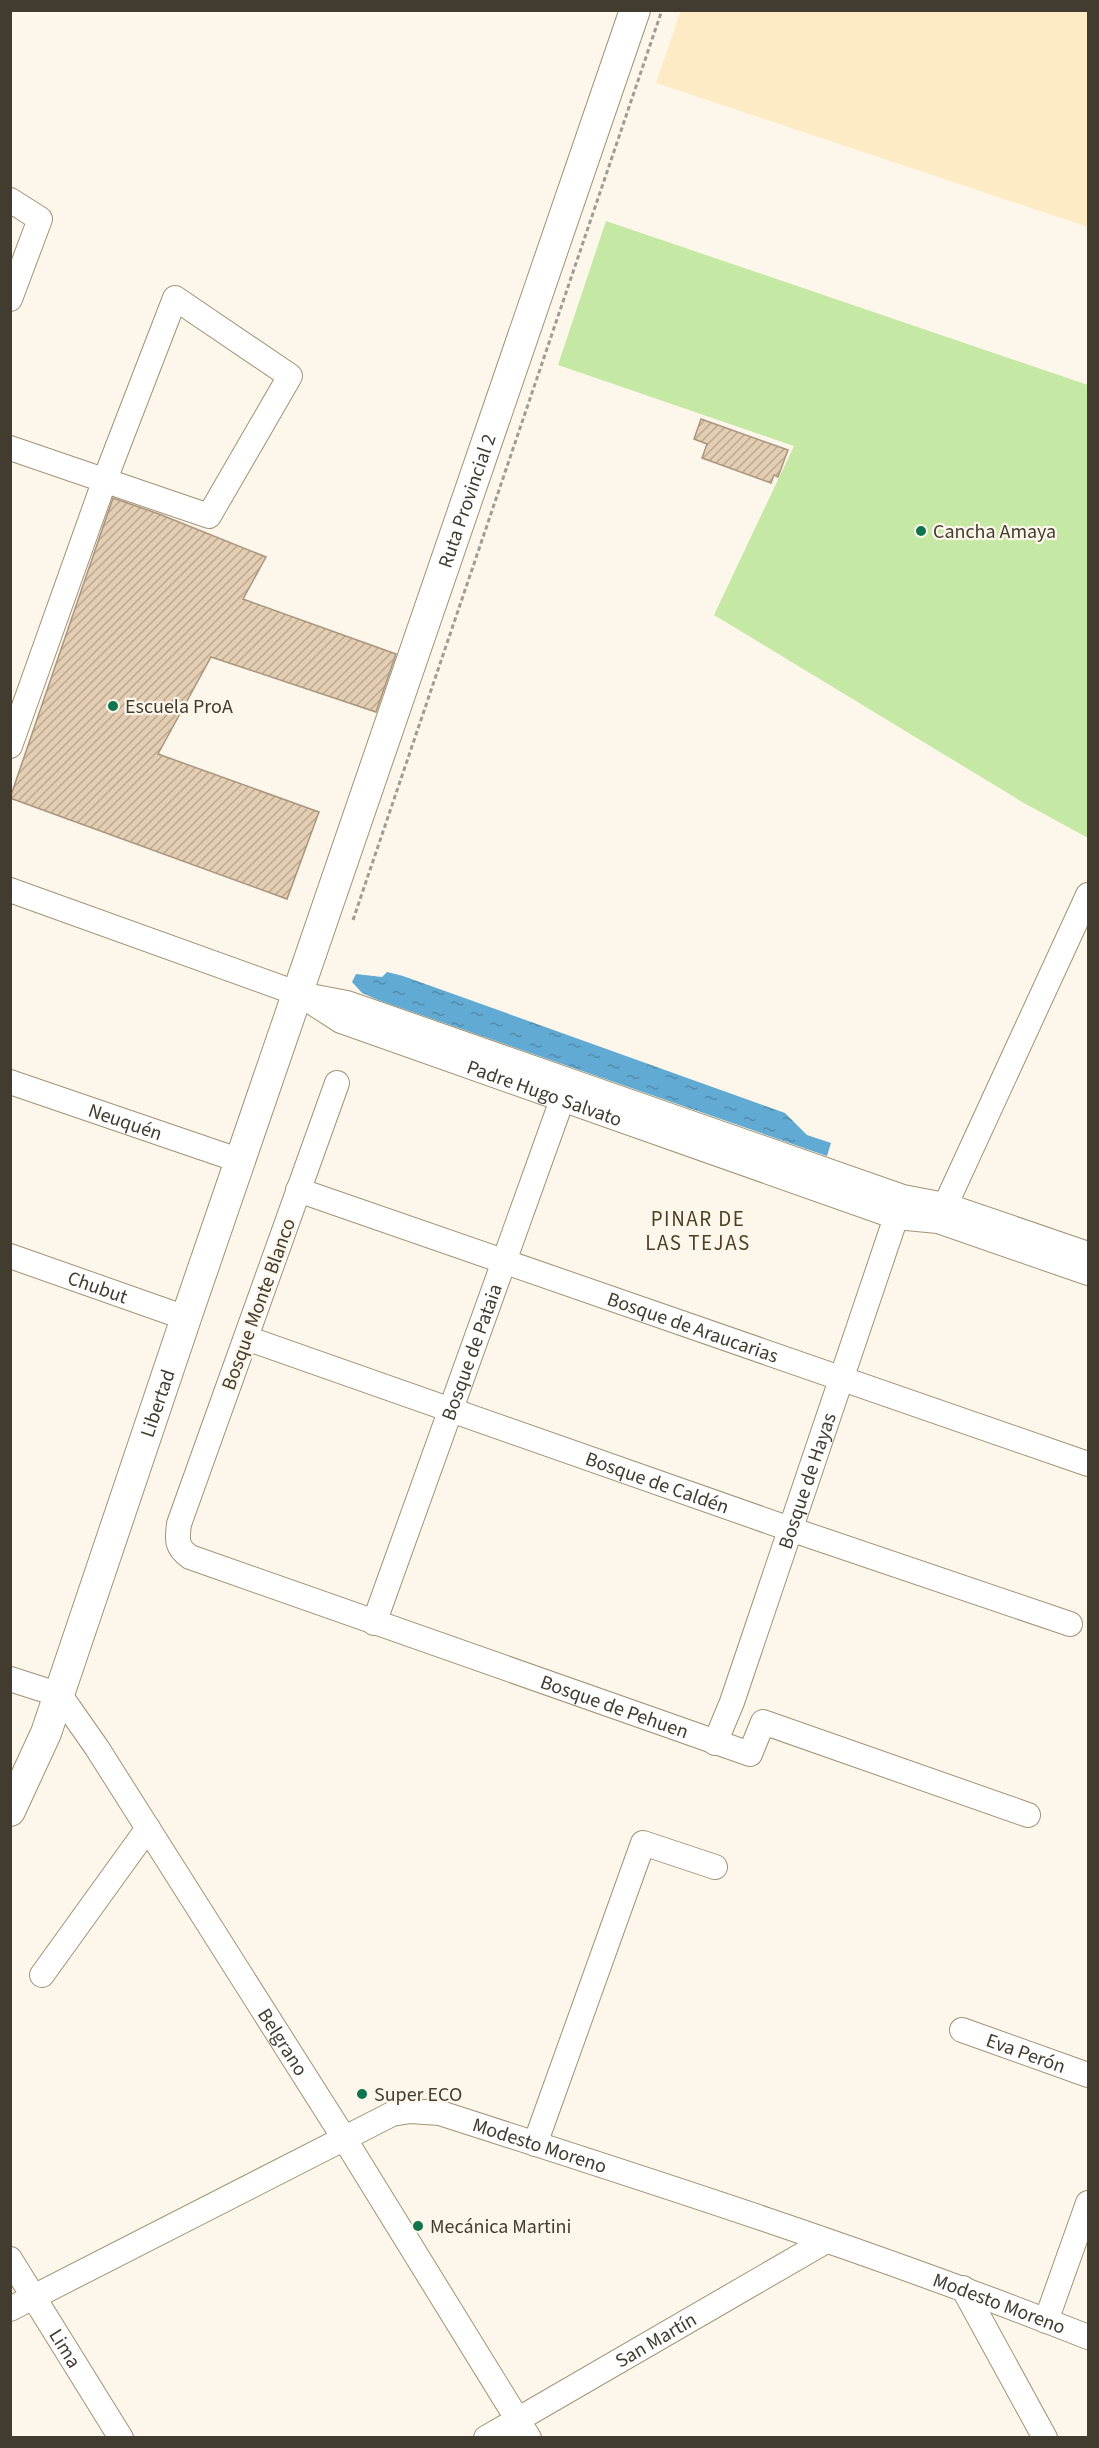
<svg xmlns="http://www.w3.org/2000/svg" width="1099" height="2448" viewBox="0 0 1099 2448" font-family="'Source Sans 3',sans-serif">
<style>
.built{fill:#fcebc4}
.park{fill:#c5e8a5}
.water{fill:url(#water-ripples)}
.building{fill:url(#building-hatch);stroke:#a9957b;stroke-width:1.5}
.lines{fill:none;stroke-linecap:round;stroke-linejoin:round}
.minor-casing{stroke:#a09376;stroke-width:26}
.major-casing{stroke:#a09376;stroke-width:32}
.path{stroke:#a29c90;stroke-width:3;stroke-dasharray:4.5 3;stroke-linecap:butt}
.minor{stroke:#fff;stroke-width:24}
.major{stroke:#fff;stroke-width:30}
.poi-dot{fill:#10754d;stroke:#fdf7eb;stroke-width:2}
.labels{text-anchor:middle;stroke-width:4.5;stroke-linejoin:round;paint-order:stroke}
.street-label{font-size:20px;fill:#413c2f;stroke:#fdf7eb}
.poi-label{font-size:20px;fill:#413c2f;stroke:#fdf7eb;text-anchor:start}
.neighbourhood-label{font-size:21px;letter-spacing:1.5px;fill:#4b3f25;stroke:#fdf7eb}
</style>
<defs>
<pattern id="water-ripples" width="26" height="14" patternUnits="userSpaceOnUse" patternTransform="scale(1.5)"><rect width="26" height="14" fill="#61aad4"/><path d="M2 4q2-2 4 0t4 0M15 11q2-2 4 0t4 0" fill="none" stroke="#528cac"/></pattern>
<pattern id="building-hatch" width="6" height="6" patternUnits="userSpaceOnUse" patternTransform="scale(1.5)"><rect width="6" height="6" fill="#e4ceb3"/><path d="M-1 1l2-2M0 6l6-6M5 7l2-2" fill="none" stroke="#baa892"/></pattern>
</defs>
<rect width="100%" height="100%" fill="#fdf7eb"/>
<path class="built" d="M 681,10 L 1088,11 L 1088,227 L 656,83 Z"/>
<path class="park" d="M 606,221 L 1088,385 L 1088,838 L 1024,803 L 714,615 L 794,446 L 558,365 Z"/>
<path class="water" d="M 387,972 L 403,976 L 785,1113 L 807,1135 L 831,1143 L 827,1156 L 378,1000 L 362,993 L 352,982 L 356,974 L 382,977 Z"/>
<path class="building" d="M 701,419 L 788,450 L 778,477 L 774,475 L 771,483 L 702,458 L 707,444 L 694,439 Z
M 113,498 L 159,514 L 266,557 L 243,599 L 396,654 L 376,712 L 211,657 L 158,754 L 319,812 L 287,899 L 10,798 Z"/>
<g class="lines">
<defs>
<g id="minor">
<path d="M 10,200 L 40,219 L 10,299"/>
<path d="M 10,448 L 209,516 L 290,376 L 175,298 L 104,482 L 10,746"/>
<path id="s1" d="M 10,890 L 299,994 L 341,1021 L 896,1217 L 938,1221 L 1088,1273"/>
<path d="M 310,996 L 347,1003 L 903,1197 L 945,1205 L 1088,1254"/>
<path id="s2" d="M 10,1082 L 241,1161"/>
<path id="s3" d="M 337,1083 L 179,1524 C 177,1540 176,1547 190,1557 L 750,1754 L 763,1722 L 1028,1815"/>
<path id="s4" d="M 298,1190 L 1088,1464"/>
<path d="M 939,1219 L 1088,895"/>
<path id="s5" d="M 10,1256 L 186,1318"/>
<path id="s6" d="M 246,1338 L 790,1529 L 1070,1624"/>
<path id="s7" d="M 374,1623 L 567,1086"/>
<path id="s8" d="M 10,1679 L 60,1695 L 97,1748 L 344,2138 L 529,2438"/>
<path id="s9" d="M 715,1743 L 732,1702 L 896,1217"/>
<path d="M 42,1975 L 148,1828"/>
<path id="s10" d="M 962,2030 L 1088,2075"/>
<path d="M 535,2144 L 643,1843 L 715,1867"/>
<path id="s11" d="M 10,2259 L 121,2438"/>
<path d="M 963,2288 L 1045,2438"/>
<path id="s12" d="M 10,2309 L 392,2114 L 410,2111 L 440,2113 C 658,2183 876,2253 1088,2337"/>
<path d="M 1046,2321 L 1088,2203"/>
<path id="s13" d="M 486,2438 L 826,2241"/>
</g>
<g id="major">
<path id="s14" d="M 10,1811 L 46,1733 L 186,1318 L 635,10"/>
</g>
</defs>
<use href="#minor" class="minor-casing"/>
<use href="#major" class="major-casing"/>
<path class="path" d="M 353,920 L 662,10"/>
<use href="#minor" class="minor"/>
<use href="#major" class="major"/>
</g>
<g class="poi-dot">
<circle cx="921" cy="531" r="6"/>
<circle cx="113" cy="706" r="6"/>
<circle cx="362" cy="2094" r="6"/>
<circle cx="418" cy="2226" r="6"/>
</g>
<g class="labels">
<g class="street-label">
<text dy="7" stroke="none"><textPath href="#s14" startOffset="1388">Ruta Provincial 2</textPath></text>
<text dy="7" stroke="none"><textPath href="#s1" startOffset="573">Padre Hugo Salvato</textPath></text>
<text dy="7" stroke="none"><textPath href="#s2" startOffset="122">Neuquén</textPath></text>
<text dy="7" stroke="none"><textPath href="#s5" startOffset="93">Chubut</textPath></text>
<text transform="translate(258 1304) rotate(-70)" y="7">Bosque Monte Blanco</text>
<text dy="7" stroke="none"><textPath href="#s4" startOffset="418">Bosque de Araucarias</textPath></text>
<text dy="7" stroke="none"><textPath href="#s7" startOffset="288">Bosque de Pataia</textPath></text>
<text dy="7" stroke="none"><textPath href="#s14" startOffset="434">Libertad</textPath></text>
<text dy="7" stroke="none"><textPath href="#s9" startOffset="278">Bosque de Hayas</textPath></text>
<text dy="7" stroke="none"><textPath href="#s6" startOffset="436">Bosque de Caldén</textPath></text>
<text dy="7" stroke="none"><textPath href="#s3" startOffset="956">Bosque de Pehuen</textPath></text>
<text dy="7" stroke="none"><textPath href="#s8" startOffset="465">Belgrano</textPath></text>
<text dy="7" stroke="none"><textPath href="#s10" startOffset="68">Eva Perón</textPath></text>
<text dy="7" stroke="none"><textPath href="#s12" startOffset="582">Modesto Moreno</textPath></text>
<text dy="7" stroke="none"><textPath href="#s12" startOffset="1068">Modesto Moreno</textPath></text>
<text dy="7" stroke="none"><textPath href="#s13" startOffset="196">San Martín</textPath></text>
<text dy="7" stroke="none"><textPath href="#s11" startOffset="105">Lima</textPath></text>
</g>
<g class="poi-label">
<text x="933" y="538">Cancha Amaya</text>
<text x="125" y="713">Escuela ProA</text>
<text x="374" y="2101">Super ECO</text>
<text x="430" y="2233">Mecánica Martini</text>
</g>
<g class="neighbourhood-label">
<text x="698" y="1226">PINAR DE<tspan x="698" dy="24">LAS TEJAS</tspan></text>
</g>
</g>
<rect width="1099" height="2448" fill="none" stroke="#413c2f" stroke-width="24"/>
</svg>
